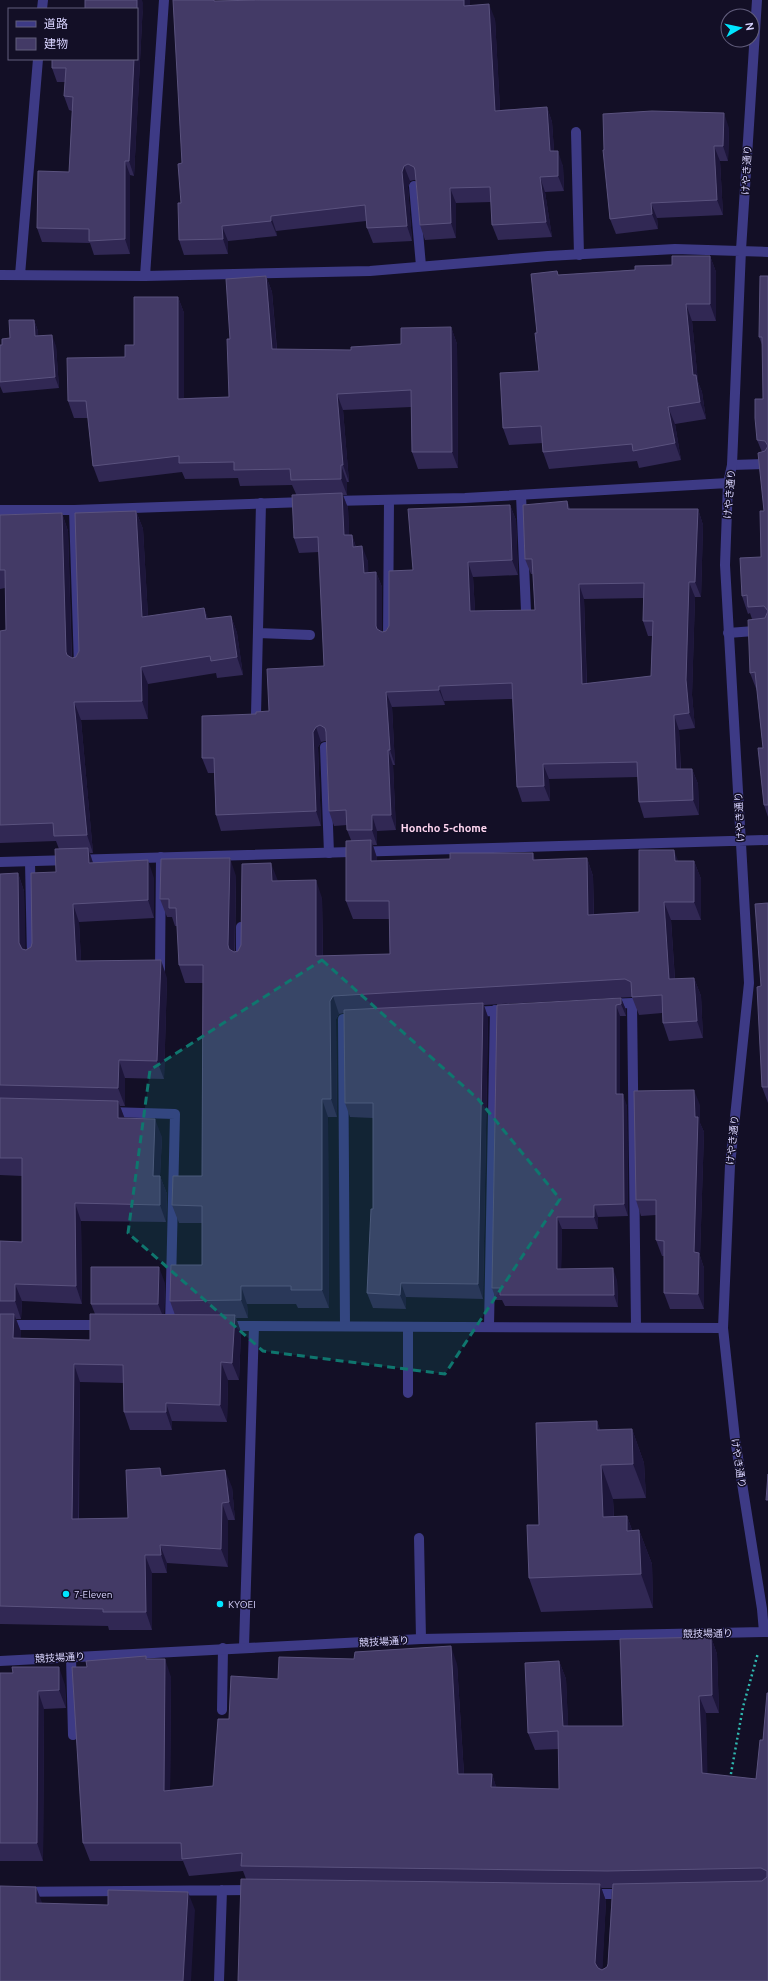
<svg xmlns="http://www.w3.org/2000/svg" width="768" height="1981" viewBox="0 0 768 1981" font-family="Ubuntu,'Noto Sans JP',sans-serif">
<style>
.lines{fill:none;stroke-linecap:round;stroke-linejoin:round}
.path{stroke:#2fb8b0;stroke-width:2.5;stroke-dasharray:2 3;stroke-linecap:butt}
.service{stroke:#3d3a85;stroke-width:10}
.minor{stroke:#3d3a85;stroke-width:10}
.wall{fill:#312854;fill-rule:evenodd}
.shaded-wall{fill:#1d163a}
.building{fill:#433a66;stroke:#5a527e;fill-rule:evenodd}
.marked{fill:#0f766e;fill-opacity:0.2;stroke:#0f766e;stroke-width:3;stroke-dasharray:8 5;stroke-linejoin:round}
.poi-dot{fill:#00e5ff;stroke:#130f26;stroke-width:1.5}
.labels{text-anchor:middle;stroke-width:3;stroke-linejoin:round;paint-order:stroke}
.street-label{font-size:10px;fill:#d9d4ff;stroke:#130f26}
.poi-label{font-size:10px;fill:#d9d4ff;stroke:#130f26;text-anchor:start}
.neighbourhood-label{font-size:11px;font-weight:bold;fill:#ffd6f0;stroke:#130f26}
</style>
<rect width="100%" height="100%" fill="#130f26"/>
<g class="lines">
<path class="path" d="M 730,1779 L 743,1707 L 758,1653"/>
<path class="service" d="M 576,132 L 579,255
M 414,186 L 421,266
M 732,465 L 768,464
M 521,495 L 526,611
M 74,510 L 79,666
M 258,633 L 310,635
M 728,633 L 768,630
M 388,640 L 389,500
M 256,715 L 261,503
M 325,747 L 329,853
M 30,862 L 32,958
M 241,959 L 241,927
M 160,970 L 161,857
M 609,1004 L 632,1003 L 636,1327
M 473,1012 L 509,1010
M 110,1112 L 175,1114 L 170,1326
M 345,1326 L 343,1019 L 358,1018
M 489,1327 L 495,1010
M 408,1393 L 408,1327
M 419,1538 L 421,1639
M 244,1647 L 254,1326
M 71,1657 L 73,1735
M 222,1710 L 223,1648"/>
<path class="minor" d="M 757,0 L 741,250 L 732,465 L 728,483 L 725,565 L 749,983 L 730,1165 L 723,1328 L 735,1439 L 762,1609 L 764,1632
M 42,9 L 43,0
M 0,275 L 145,276 L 370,271 L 548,256 L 675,249 L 768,252
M 20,275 L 38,59
M 145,276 L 164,0
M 333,501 L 465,498 L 728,483
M 0,510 L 74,510 L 305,502
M 0,862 L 768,840
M 0,1325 L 103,1325
M 225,1326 L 723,1328
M 0,1661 L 421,1639 L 768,1632
M 0,1892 L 254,1890
M 590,1894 L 626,1894
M 219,1981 L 222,1890"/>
</g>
<path class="wall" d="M 215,1 L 470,5 L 495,19 L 500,110 L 547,107 L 552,122 L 554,151 L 563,166 L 564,191 L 545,192 L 552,237 L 498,240 L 492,225 L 491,202 L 456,203 L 456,238 L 425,240 L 420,225 L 416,180 L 414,180 L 410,181 L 408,187 L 412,241 L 373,243 L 367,228 L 366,221 L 276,231 L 277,236 L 228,241 L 228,254 L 184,255 L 179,240 L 181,203 L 182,163 Z
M 143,3 L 134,176 L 130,175 L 130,254 L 94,255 L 90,243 L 42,242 L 37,228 L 69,172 L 72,111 L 69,110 L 64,96 L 65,82 L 57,82 L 52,68 L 137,59 Z
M 729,128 L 728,161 L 720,161 L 723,215 L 657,218 L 658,229 L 616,234 L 610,219 Z
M 710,256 L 716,272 L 716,321 L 692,321 L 698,382 L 702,392 L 706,419 L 675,424 L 681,460 L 639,468 L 637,461 L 549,469 L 543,452 L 543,443 L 509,445 L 503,428 L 539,371 L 537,333 L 559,275 L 635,270 L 672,265 Z
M 266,276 L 272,292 L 277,349 L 351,350 L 401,344 L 451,327 L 457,344 L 458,468 L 418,469 L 412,452 L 411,407 L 343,410 L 349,482 L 347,482 L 347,495 L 343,495 L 348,508 L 349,535 L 352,535 L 356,547 L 368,561 L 368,572 L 376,572 L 382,587 L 382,632 L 386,631 L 389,626 L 413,570 L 510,505 L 516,520 L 518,575 L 473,577 L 475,611 L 535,610 L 533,574 L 531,574 L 525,559 L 567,501 L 570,509 L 698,509 L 703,525 L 701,597 L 695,597 L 692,695 L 695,728 L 679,730 L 681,769 L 692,769 L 698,784 L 699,815 L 644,818 L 639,802 L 638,777 L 549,779 L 550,801 L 522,802 L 517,787 L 512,699 L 444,701 L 445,705 L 392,707 L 395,765 L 393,765 L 396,830 L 377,831 L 377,845 L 373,845 L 377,858 L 377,861 L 535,860 L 587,858 L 593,876 L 594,914 L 639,912 L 679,861 L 694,861 L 701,879 L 701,920 L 671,920 L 675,979 L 694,978 L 701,996 L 703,1038 L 669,1041 L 663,1023 L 662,1013 L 639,1015 L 632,997 L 484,1005 L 488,1017 L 483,1299 L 406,1297 L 406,1309 L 373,1308 L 367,1293 L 373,1209 L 373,1118 L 350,1117 L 345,1103 L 344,1013 L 339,1014 L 336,1019 L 337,1117 L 328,1117 L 329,1308 L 298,1308 L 296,1304 L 247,1304 L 248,1318 L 236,1318 L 241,1332 L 239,1380 L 228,1380 L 227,1422 L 172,1421 L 172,1430 L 130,1430 L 124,1412 L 124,1383 L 80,1382 L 79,1519 L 128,1518 L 163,1476 L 232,1487 L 235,1520 L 228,1520 L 228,1567 L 167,1563 L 167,1573 L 152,1573 L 152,1630 L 109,1630 L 108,1626 L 0,1624 L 0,1241 L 22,1242 L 22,1176 L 0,1175 L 0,874 L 18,873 L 24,891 L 25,950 L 26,950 L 31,947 L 56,872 L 59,849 L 56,841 L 0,843 L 0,631 L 6,630 L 5,588 L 0,589 L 0,515 L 62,513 L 68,531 L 72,658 L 76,657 L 79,651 L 136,511 L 143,529 L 148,617 L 204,608 L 208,619 L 231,616 L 237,633 L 243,675 L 217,678 L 216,673 L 148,684 L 148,719 L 81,720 L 93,853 L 90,853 L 93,863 L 154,878 L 154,918 L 79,922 L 81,961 L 167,978 L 164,1079 L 125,1078 L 125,1106 L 120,1106 L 124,1118 L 162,1137 L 160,1176 L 167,1194 L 166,1222 L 81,1221 L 82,1304 L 22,1301 L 21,1319 L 16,1319 L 21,1332 L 20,1338 L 90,1340 L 95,1314 L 91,1304 L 165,1283 L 164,1315 L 175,1315 L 170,1301 L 202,1265 L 202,1223 L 179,1223 L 172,1205 L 202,1176 L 203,983 L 185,983 L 179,965 L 177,926 L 175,926 L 172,917 L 167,917 L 160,899 L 236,876 L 235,951 L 238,951 L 278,881 L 322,898 L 323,956 L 390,954 L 389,919 L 353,919 L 346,901 L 351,840 L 347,830 L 347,825 L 334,826 L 329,811 L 326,741 L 325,741 L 321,742 L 318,747 L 321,826 L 221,831 L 216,815 L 214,773 L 208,773 L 202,758 L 256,714 L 269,711 L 324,666 L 319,552 L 299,553 L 294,538 L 296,494 L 292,485 L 240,486 L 238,478 L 185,479 L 182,472 L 99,482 L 93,466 L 88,418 L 74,418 L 68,401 L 125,357 L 134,345 L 178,297 L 184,313 L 184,398 L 229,397 L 230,339 ZM 644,598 L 643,621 L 648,636 L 652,636 L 651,676 L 587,684 L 584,599 Z
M 768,276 L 768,817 L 764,805 L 763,748 L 757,691 L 750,673 L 752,619 L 750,613 L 748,614 L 742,596 L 761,557 L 764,511 L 762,452 L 757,440 L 763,399 L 763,347 L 759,337 Z
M 34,320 L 38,331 L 38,336 L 56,346 L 59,388 L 3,393 L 0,386 L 0,345 L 2,345 L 10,338 Z
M 768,903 L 768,1103 L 762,1087 L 761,986 Z
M 621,998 L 626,1010 L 626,1016 L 620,1016 L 620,1094 L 627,1106 L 628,1216 L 598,1217 L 598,1229 L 562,1229 L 561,1269 L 617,1280 L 618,1307 L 505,1306 L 502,1300 L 496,1300 L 492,1288 L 497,1005 Z
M 700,1105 L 700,1123 L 704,1132 L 700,1256 L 704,1268 L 704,1309 L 670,1309 L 664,1293 L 664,1256 L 662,1256 L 656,1240 L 656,1215 L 641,1216 L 636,1200 Z
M 597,1421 L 600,1430 L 632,1429 L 644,1463 L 646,1498 L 613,1499 L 614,1517 L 627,1516 L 632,1530 L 639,1530 L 652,1564 L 653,1608 L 541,1612 L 529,1578 L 539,1525 Z
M 711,1637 L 717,1654 L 719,1713 L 706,1713 L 707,1774 L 756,1779 L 763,1740 L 768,1693 L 768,1981 L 238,1981 L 246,1879 L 243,1871 L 189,1876 L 183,1861 L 90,1861 L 83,1843 L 87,1667 L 147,1659 L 171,1677 L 170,1790 L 213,1786 L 229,1719 L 278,1679 L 457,1664 L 464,1774 L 492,1774 L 496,1787 L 559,1789 L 559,1749 L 535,1750 L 528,1733 L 559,1661 L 566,1679 L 568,1726 L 623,1726 ZM 601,1888 L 612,1888 L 608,1964 L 607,1967 L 602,1969 L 606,1901 Z
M 0,1673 L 65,1685 L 66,1708 L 44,1709 L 43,1861 L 0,1861 Z"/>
<path class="shaded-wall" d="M 137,0 L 142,0 L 143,3 L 134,176 L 129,161 L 134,59 L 137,59 Z
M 464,0 L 470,0 L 470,21 L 464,6 Z
M 489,4 L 495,19 L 501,126 L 495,111 Z
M 547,107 L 552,122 L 555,166 L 550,151 Z
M 724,113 L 729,128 L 728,161 L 723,146 Z
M 714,146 L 720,161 L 723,215 L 717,200 Z
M 558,151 L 563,166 L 564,191 L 558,176 Z
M 125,161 L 130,175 L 130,254 L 125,239 Z
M 404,166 L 410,181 L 408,187 L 412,241 L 407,226 L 402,172 Z
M 540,177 L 545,192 L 552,237 L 546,222 Z
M 450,188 L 456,203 L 456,238 L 451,223 Z
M 651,203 L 657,218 L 658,229 L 652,214 Z
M 271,216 L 276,231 L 277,236 L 271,221 Z
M 222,226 L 228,241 L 228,254 L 223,239 Z
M 710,256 L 716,272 L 716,321 L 710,304 Z
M 266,276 L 272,292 L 278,366 L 272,349 Z
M 178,297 L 184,313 L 184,415 L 178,399 Z
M 686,304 L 692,321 L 698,382 L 702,392 L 706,419 L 700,402 L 693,375 Z
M 34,320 L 38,331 L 39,347 L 35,336 Z
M 451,327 L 457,344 L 458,468 L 452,452 Z
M 52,335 L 56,346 L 59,388 L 55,377 Z
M 337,394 L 343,410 L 349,482 L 343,465 Z
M 668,407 L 675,424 L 681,460 L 675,443 Z
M 341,465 L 347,482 L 347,495 L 341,479 Z
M 342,493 L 348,508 L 350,551 L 344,535 Z
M 567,501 L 573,516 L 568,509 Z
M 510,505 L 516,520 L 518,575 L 512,560 Z
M 698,509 L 703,525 L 701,597 L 695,582 Z
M 136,511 L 143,529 L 149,635 L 142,617 Z
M 62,513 L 68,531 L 72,669 L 66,652 Z
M 352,535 L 357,550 L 353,547 Z
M 362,546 L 368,561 L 369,588 L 364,573 Z
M 468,562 L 473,577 L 476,627 L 470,611 Z
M 376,572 L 382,587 L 382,641 L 376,626 Z
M 689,582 L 695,597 L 692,695 L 695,728 L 689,713 L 686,680 Z
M 579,584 L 584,599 L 587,699 L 582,684 Z
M 204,608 L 211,626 L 206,619 Z
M 231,616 L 237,633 L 243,675 L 237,657 Z
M 141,667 L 148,684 L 148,719 L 142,701 Z
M 439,686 L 444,701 L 445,705 L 439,690 Z
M 386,692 L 392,707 L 395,765 L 390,750 Z
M 74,702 L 81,720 L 93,853 L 87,835 Z
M 674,715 L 679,730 L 681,784 L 676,769 Z
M 316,727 L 321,742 L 318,747 L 321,826 L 316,811 L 313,732 Z
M 388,750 L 393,765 L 396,830 L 391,815 Z
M 543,764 L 549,779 L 550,801 L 544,786 Z
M 692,769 L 698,784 L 699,815 L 693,800 Z
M 372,815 L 377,831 L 377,845 L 372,830 Z
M 371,840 L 377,858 L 377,879 L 371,861 Z
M 88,848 L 94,866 L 89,863 Z
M 674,850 L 681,868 L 675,861 Z
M 533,853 L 539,871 L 533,860 Z
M 230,858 L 236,876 L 234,963 L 228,945 Z
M 587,858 L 593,876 L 594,933 L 588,915 Z
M 148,860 L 154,878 L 154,918 L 148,900 Z
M 694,861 L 701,879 L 701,920 L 694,902 Z
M 271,863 L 278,881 L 278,899 L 272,881 Z
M 18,873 L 24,891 L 26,961 L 19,943 Z
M 316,880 L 322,898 L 323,974 L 316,956 Z
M 664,902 L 671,920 L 676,997 L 669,979 Z
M 73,904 L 79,922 L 82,979 L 76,961 Z
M 161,960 L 167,978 L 164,1079 L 157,1061 Z
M 694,978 L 701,996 L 703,1038 L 697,1021 Z
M 333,996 L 339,1014 L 336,1019 L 337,1117 L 331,1099 L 330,1001 Z
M 621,998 L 626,1010 L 626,1016 L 621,1004 Z
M 483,1003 L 488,1017 L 483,1299 L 478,1284 Z
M 616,1005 L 620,1016 L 620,1106 L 616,1094 Z
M 119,1060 L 125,1078 L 125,1106 L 118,1088 Z
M 694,1090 L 700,1105 L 700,1123 L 704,1132 L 700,1256 L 704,1268 L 704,1309 L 698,1294 L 694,1252 L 695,1117 Z
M 623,1094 L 627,1106 L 628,1216 L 624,1204 Z
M 322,1099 L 328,1117 L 329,1308 L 322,1290 Z
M 118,1101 L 125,1119 L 118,1118 Z
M 155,1119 L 162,1137 L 160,1176 L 167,1194 L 166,1222 L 160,1205 L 153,1176 Z
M 75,1203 L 81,1221 L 82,1304 L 76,1286 Z
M 594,1205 L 598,1217 L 598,1229 L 594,1217 Z
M 557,1217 L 562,1229 L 561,1281 L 557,1269 Z
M 159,1267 L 165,1283 L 164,1319 L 158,1304 Z
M 613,1268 L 617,1280 L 618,1307 L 614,1295 Z
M 401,1283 L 406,1297 L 406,1309 L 400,1295 Z
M 15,1284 L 22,1301 L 21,1319 L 15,1301 Z
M 241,1286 L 247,1304 L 248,1318 L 241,1300 Z
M 14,1314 L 21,1332 L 20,1356 L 13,1338 Z
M 235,1315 L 241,1332 L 239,1380 L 232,1363 Z
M 221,1362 L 228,1380 L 227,1422 L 220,1405 Z
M 74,1364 L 80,1382 L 78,1537 L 72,1519 Z
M 166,1403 L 172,1421 L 172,1430 L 166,1412 Z
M 597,1421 L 609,1455 L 597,1430 Z
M 632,1429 L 644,1463 L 646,1498 L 633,1464 Z
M 601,1465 L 613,1499 L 615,1551 L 603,1517 Z
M 160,1468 L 167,1486 L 161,1476 Z
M 225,1470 L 232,1487 L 235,1520 L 229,1502 Z
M 222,1503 L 228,1520 L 228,1567 L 221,1549 Z
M 627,1516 L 639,1550 L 627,1531 Z
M 639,1530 L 652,1564 L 653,1608 L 641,1574 Z
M 160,1545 L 167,1563 L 167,1573 L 161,1555 Z
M 145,1555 L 152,1573 L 152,1630 L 146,1612 Z
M 711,1637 L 717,1654 L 719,1713 L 712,1695 Z
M 451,1646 L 457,1664 L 465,1791 L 458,1774 Z
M 165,1659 L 171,1677 L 170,1809 L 164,1791 Z
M 559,1661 L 566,1679 L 569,1744 L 563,1726 Z
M 59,1667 L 65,1685 L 66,1708 L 59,1690 Z
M 38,1691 L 44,1709 L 43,1861 L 37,1843 Z
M 699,1696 L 706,1713 L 708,1791 L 702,1773 Z
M 492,1774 L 498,1792 L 491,1787 Z
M 600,1884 L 606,1901 L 602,1981 L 595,1963 Z
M 36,1887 L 43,1905 L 36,1903 Z
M 188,1892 L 195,1910 L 191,1981 L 183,1981 Z"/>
<path class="building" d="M 85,0 L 137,0 L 137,9 L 85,9 Z
M 173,0 L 214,0 L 214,1 L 261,0 L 464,0 L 464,6 L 489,4 L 495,111 L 547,107 L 550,151 L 558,151 L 558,176 L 540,177 L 546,222 L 492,225 L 490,187 L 450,188 L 451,223 L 420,225 L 415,170 L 414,167 L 408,164 L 404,166 L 402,172 L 407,226 L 367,228 L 365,205 L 271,216 L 271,221 L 222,226 L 223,239 L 179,240 L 178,203 L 181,203 L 178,164 L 182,163 Z
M 52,59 L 134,59 L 129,161 L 125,161 L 125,239 L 89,241 L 89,229 L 37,228 L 38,171 L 69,172 L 73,97 L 64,96 L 66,68 L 52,68 Z
M 652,111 L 724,113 L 723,146 L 714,146 L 717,200 L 651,203 L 652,214 L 610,219 L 603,150 L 604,150 L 603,114 Z
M 672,256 L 710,256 L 710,304 L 686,304 L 693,375 L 696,375 L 700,402 L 668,407 L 675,443 L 633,451 L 632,444 L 543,452 L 541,426 L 503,428 L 500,373 L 539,371 L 535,333 L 537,333 L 531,274 L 557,271 L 558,275 L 635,270 L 635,266 L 672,265 Z
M 266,276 L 272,349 L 351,350 L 351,347 L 401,344 L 401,328 L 451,327 L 452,452 L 412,452 L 411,390 L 337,394 L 343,465 L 341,465 L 341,479 L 291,480 L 290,469 L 234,470 L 234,462 L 179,463 L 179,456 L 93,466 L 86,401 L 68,401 L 67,358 L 125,357 L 125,345 L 134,345 L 134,297 L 178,297 L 178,399 L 229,397 L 227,339 L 230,339 L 226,279 Z
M 760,276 L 768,276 L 768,805 L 764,805 L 758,748 L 763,748 L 755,672 L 750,673 L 748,620 L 765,618 L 768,611 L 764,606 L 748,607 L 747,595 L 742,596 L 740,558 L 761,557 L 760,511 L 764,511 L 758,453 L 765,451 L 768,446 L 765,441 L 757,440 L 755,418 L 755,399 L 763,399 L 762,337 L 759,337 Z
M 9,320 L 34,320 L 35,336 L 52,335 L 55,377 L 0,382 L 0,345 L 2,345 L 2,339 L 10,338 Z
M 342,493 L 344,535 L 352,535 L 353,547 L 362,546 L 364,573 L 376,572 L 376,626 L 377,629 L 382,632 L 386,631 L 389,626 L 389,571 L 413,570 L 408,509 L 510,505 L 512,560 L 468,562 L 470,611 L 535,610 L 532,559 L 525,559 L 523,505 L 567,501 L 568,509 L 698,509 L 695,582 L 689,582 L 686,680 L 689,713 L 674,715 L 676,769 L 692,769 L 693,800 L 639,802 L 637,762 L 543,764 L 544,786 L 517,787 L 512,683 L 439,686 L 439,690 L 386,692 L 390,750 L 388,750 L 391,815 L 372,815 L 372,830 L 347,830 L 346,810 L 329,811 L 326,732 L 325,728 L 320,725 L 316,727 L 313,732 L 316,811 L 216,815 L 214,758 L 202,758 L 202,716 L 256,714 L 256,712 L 269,711 L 267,669 L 324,666 L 318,537 L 294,538 L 292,495 ZM 644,583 L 643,621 L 653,621 L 651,676 L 582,684 L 579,584 Z
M 136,511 L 142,617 L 204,608 L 206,619 L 231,616 L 237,657 L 211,661 L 210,656 L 141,667 L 142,701 L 74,702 L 87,835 L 54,836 L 53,823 L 0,825 L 0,631 L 6,630 L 5,570 L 0,570 L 0,515 L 62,513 L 66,652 L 67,655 L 72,658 L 76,657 L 79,651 L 75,513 Z
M 371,840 L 371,861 L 450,859 L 450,853 L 533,853 L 533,860 L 587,858 L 588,915 L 639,912 L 639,850 L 674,850 L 675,861 L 694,861 L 694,902 L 664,902 L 669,979 L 694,978 L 697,1021 L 663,1023 L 662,995 L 632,997 L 631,982 L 625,979 L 333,996 L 330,1001 L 331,1099 L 322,1099 L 322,1290 L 291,1290 L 291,1286 L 241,1286 L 241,1300 L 170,1301 L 171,1265 L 202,1265 L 202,1206 L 172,1205 L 173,1176 L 202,1176 L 203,965 L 179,965 L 176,908 L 169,908 L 169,899 L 160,899 L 161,859 L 230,858 L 228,945 L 229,949 L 234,952 L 238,951 L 241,945 L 242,864 L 271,863 L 272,881 L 316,880 L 316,956 L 390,954 L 389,901 L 346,901 L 346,841 Z
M 88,848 L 89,863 L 148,860 L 148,900 L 73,904 L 76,961 L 161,960 L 157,1061 L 119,1060 L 118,1088 L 0,1085 L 0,874 L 18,873 L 19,943 L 22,949 L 26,950 L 31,947 L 32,943 L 31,873 L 56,872 L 55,849 Z
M 768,903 L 768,1087 L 762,1087 L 757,987 L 761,986 L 755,904 Z
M 621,998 L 621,1004 L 616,1005 L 616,1094 L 623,1094 L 624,1204 L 594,1205 L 594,1217 L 557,1217 L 557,1269 L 613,1268 L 614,1295 L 500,1295 L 500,1288 L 492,1288 L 497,1005 Z
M 483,1003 L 478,1284 L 401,1283 L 400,1295 L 367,1293 L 371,1209 L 373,1209 L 373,1103 L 345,1103 L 344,1010 Z
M 694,1090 L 695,1117 L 698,1117 L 694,1252 L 699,1253 L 698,1294 L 664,1293 L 664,1241 L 656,1240 L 656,1200 L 636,1200 L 634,1091 Z
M 0,1098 L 118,1101 L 118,1118 L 155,1119 L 153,1176 L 160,1176 L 160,1205 L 75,1203 L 76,1286 L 15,1284 L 15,1301 L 0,1301 L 0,1241 L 22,1242 L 22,1158 L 0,1158 Z
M 91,1267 L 159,1267 L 158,1304 L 91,1304 Z
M 0,1314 L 14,1314 L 13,1338 L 90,1340 L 90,1314 L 235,1315 L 232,1363 L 221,1362 L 220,1405 L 166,1403 L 166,1412 L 124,1412 L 123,1365 L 74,1364 L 72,1519 L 128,1518 L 126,1470 L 160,1468 L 161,1476 L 225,1470 L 229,1502 L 222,1503 L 221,1549 L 160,1545 L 161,1555 L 145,1555 L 146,1612 L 103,1612 L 103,1609 L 0,1606 Z
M 597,1421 L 597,1430 L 632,1429 L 633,1464 L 601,1465 L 603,1517 L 627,1516 L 627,1531 L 639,1530 L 641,1574 L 529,1578 L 527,1525 L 539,1525 L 536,1423 Z
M 768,1474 L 768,1500 L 766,1500 Z
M 711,1637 L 712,1695 L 699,1696 L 702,1773 L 756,1779 L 760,1740 L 763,1740 L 767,1693 L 768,1693 L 768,1981 L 238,1981 L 241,1879 L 600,1884 L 595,1963 L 598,1968 L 602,1970 L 607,1967 L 608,1964 L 613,1884 L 762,1881 L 767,1877 L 767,1871 L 761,1868 L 607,1871 L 241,1866 L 242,1853 L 182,1859 L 181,1843 L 83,1843 L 72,1667 L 87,1667 L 86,1661 L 146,1656 L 146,1659 L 165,1659 L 164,1791 L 213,1786 L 218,1719 L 229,1719 L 231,1676 L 278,1679 L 279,1657 L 354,1659 L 355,1652 L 451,1646 L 458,1774 L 492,1774 L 491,1787 L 559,1789 L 558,1731 L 528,1733 L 525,1663 L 559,1661 L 563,1726 L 623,1726 L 620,1639 Z
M 12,1667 L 59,1667 L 59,1690 L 38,1691 L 37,1843 L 0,1843 L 0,1673 L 13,1673 Z
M 0,1886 L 36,1887 L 36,1903 L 108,1905 L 108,1890 L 188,1892 L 183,1981 L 0,1981 Z"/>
<path class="marked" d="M 322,960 L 478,1099 L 560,1199 L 445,1374 L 263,1351 L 128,1233 L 150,1070 Z"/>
<g class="poi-dot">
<circle cx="66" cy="1594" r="4"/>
<circle cx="220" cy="1604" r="4"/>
</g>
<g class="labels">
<g class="street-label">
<text transform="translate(746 170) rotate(-87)" y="4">けやき通り</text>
<text transform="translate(729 494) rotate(-85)" y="4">けやき通り</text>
<text transform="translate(739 817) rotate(-93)" y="4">けやき通り</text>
<text transform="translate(732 1140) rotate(-84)" y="4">けやき通り</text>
<text transform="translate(739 1463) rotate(81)" y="4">けやき通り</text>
<text transform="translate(708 1633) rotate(-1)" y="4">競技場通り</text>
<text transform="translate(384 1641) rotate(-3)" y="4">競技場通り</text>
<text transform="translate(60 1657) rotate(-3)" y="4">競技場通り</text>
</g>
<g class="poi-label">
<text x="74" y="1598">7-Eleven</text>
<text x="228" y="1608">KYOEI</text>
</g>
<g class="neighbourhood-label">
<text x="444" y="832">Honcho 5-chome</text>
</g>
</g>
<rect x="8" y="8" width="130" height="52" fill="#130f26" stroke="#625e7d"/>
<rect x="16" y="21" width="20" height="6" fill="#3d3a85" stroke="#625e7d"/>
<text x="44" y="28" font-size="12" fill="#d9d4ff">道路</text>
<rect x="16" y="38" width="20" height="12" fill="#433a66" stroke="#625e7d"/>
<text x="44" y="48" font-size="12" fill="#d9d4ff">建物</text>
<g transform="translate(740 28) rotate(81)"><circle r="19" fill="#130f26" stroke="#625e7d"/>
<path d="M0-3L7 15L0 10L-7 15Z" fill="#00e5ff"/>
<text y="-6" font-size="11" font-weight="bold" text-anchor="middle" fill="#d9d4ff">N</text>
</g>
</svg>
